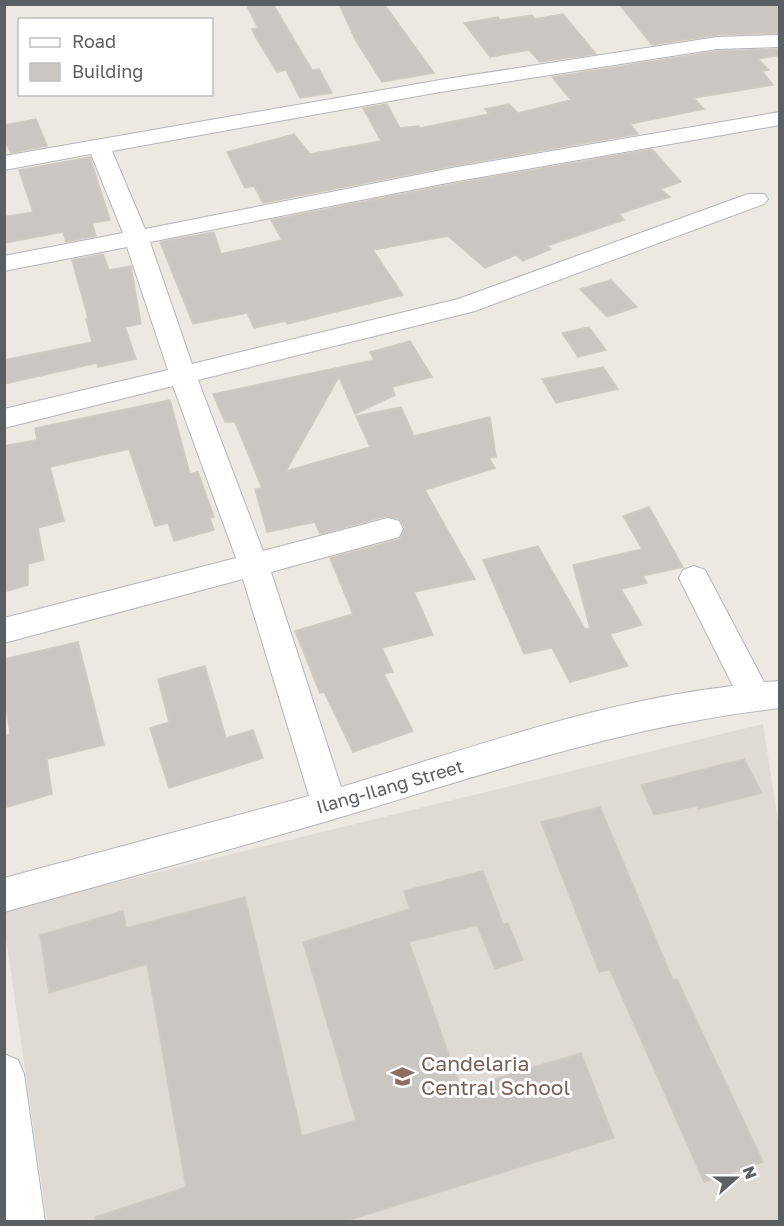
<svg xmlns="http://www.w3.org/2000/svg" width="784" height="1226" viewBox="0 0 784 1226" font-family="'Golos Text',sans-serif">
<style>
.education{fill:#dfdad4}
.building{fill:#cac6c2;stroke:#d0cac1;stroke-width:1.5}
.lines{fill:none;stroke-linecap:round;stroke-linejoin:round}
.minor-casing{stroke:#b3b5b9;stroke-width:2}
.minor{fill:#fff;fill-rule:evenodd}
.labels{text-anchor:middle;stroke-width:6;stroke-linejoin:round;paint-order:stroke}
.street-label{font-size:18px;fill:#5b5f62;stroke:#fff}
.near-education-label{font-size:21px;fill:#785e54;stroke:#fff;text-anchor:start}
</style>
<rect width="100%" height="100%" fill="#ece9e2"/>
<path class="education" d="M 763,724 L 780,834 L 779,1221 L 47,1221 L 5,931 L 4,910 Z"/>
<path class="building" d="M 246,4 L 273,4 L 312,70 L 319,69 L 332,93 L 300,98 L 286,70 L 277,72 L 256,38 L 252,29 L 258,28 Z
M 339,4 L 384,4 L 434,73 L 382,82 L 356,41 Z
M 619,4 L 780,4 L 780,33 L 717,35 L 652,45 Z
M 563,14 L 596,54 L 540,62 L 529,50 L 490,57 L 464,23 L 498,17 L 500,20 L 532,15 L 535,19 Z
M 780,49 L 780,55 L 758,59 L 769,70 L 762,71 L 773,85 L 694,98 L 704,109 L 630,124 L 638,134 L 452,166 L 263,203 L 254,186 L 245,188 L 227,152 L 294,134 L 310,154 L 381,141 L 363,108 L 387,104 L 400,128 L 419,126 L 420,128 L 489,114 L 485,109 L 509,104 L 518,113 L 571,100 L 552,77 L 717,51 Z
M 36,119 L 47,146 L 11,153 L 4,140 L 4,125 Z
M 652,149 L 681,182 L 661,189 L 670,197 L 619,214 L 624,220 L 547,246 L 551,249 L 523,261 L 516,255 L 485,268 L 448,236 L 373,250 L 403,295 L 287,324 L 286,321 L 254,328 L 247,313 L 193,324 L 160,242 L 214,232 L 221,254 L 282,240 L 271,220 L 452,184 Z
M 90,157 L 110,220 L 92,223 L 96,236 L 66,242 L 63,232 L 4,243 L 4,217 L 33,212 L 19,170 Z
M 103,254 L 109,270 L 131,266 L 141,324 L 125,327 L 136,359 L 98,367 L 97,363 L 4,384 L 4,360 L 92,342 L 86,319 L 88,318 L 72,260 Z
M 611,280 L 637,307 L 607,317 L 580,289 Z
M 589,327 L 606,350 L 578,357 L 562,333 Z
M 410,341 L 432,377 L 392,387 L 395,395 L 355,414 L 339,377 L 286,471 L 370,447 L 356,416 L 401,407 L 414,436 L 490,417 L 496,457 L 489,458 L 495,468 L 425,490 L 475,579 L 414,592 L 433,635 L 382,648 L 393,672 L 384,674 L 413,731 L 353,752 L 324,692 L 320,693 L 295,631 L 353,614 L 330,558 L 400,539 L 405,528 L 400,519 L 387,516 L 320,534 L 315,522 L 267,532 L 255,489 L 262,488 L 235,422 L 225,422 L 213,394 L 374,360 L 370,352 Z
M 603,367 L 618,389 L 556,403 L 542,379 Z
M 170,400 L 190,474 L 198,472 L 214,517 L 210,518 L 214,530 L 174,541 L 168,523 L 155,526 L 129,449 L 50,467 L 64,521 L 38,528 L 44,560 L 28,564 L 28,585 L 4,592 L 4,446 L 37,440 L 35,428 Z
M 649,507 L 683,567 L 643,576 L 647,583 L 621,589 L 642,625 L 610,634 L 628,666 L 570,682 L 552,648 L 524,654 L 483,560 L 538,546 L 585,629 L 590,628 L 573,565 L 642,549 L 623,516 Z
M 78,642 L 104,745 L 47,759 L 52,794 L 4,808 L 4,736 L 10,734 L 4,692 L 4,659 Z
M 205,666 L 226,738 L 253,730 L 263,758 L 169,788 L 150,728 L 169,722 L 158,679 Z
M 744,759 L 762,793 L 698,809 L 697,806 L 654,815 L 641,785 Z
M 600,807 L 673,980 L 677,979 L 763,1162 L 704,1182 L 610,970 L 599,972 L 541,822 Z
M 483,871 L 503,924 L 508,923 L 523,960 L 495,969 L 477,925 L 409,942 L 461,1089 L 581,1053 L 614,1138 L 346,1221 L 96,1221 L 95,1217 L 186,1187 L 147,964 L 49,993 L 40,935 L 123,911 L 126,928 L 245,897 L 302,1136 L 356,1120 L 303,942 L 410,909 L 404,891 Z"/>
<g class="lines">
<defs>
<path id="minor" d="M 780,35 L 780,47 L 717,49 L 440,92 L 112,151 L 145,229 L 452,168 L 780,112 L 780,125 L 452,182 L 150,242 L 192,364 L 458,299 L 748,194 L 764,194 L 768,199 L 764,204 L 475,311 L 198,380 L 263,551 L 388,518 L 399,521 L 403,529 L 399,537 L 271,572 L 341,787 C 469,749 599,701 733,686 L 679,578 L 683,570 L 694,566 L 705,570 L 764,682 L 780,681 L 780,708 C 634,724 497,770 358,812 C 241,847 122,879 4,912 L 4,878 L 309,796 L 243,579 L 4,643 L 4,618 L 236,558 L 173,386 L 4,428 L 4,409 L 168,370 L 127,247 L 4,271 L 4,256 L 123,233 L 91,154 L 4,170 L 4,156 L 440,80 L 717,37 Z
M 4,1054 L 18,1060 L 24,1074 L 45,1222 L 4,1222 Z"/>
</defs>
<use href="#minor" class="minor-casing"/>
<use href="#minor" class="minor"/>
</g>
<defs>
<symbol id="school-bare" viewBox="-9 -9 18 18"><path d="M0-5L7-2L0 1L-7-2ZM-4 1L0 2.5L4 1V4Q0 6-4 4Z" fill="#8d6e63" stroke="#fff" stroke-width="2.5" paint-order="stroke"/></symbol>
</defs>
<g fill-rule="evenodd">
<use href="#school-bare" x="386" y="1060" width="33" height="33"/>
</g>
<g class="labels">
<g class="street-label">
<text transform="translate(390 787) rotate(-16)" y="6">Ilang-Ilang Street</text>
</g>
<g class="near-education-label">
<text x="421" y="1071">Candelaria<tspan x="421" dy="24">Central School</tspan></text>
</g>
</g>
<rect width="784" height="1226" fill="none" stroke="#5b5f62" stroke-width="12"/>
<rect x="18" y="18" width="195" height="78" fill="#ffffff" stroke="#bdbfc0" stroke-width="1.5"/>
<rect x="30" y="38" width="30" height="9" fill="#ffffff" stroke="#bdbfc0" stroke-width="1.5"/>
<text x="72" y="48" font-size="18" fill="#5b5f62">Road</text>
<rect x="30" y="63" width="30" height="18" fill="#cac6c2" stroke="#bdbfc0" stroke-width="1.5"/>
<text x="72" y="78" font-size="18" fill="#5b5f62">Building</text>
<g transform="translate(736 1178) rotate(69)" stroke="#ffffff" stroke-width="4.5" paint-order="stroke">
<path d="M0-4.5L10 22L0 15L-10 22Z" fill="#5b5f62"/>
<text y="-9" font-size="16" font-weight="bold" text-anchor="middle" fill="#5b5f62">N</text>
</g>
</svg>
